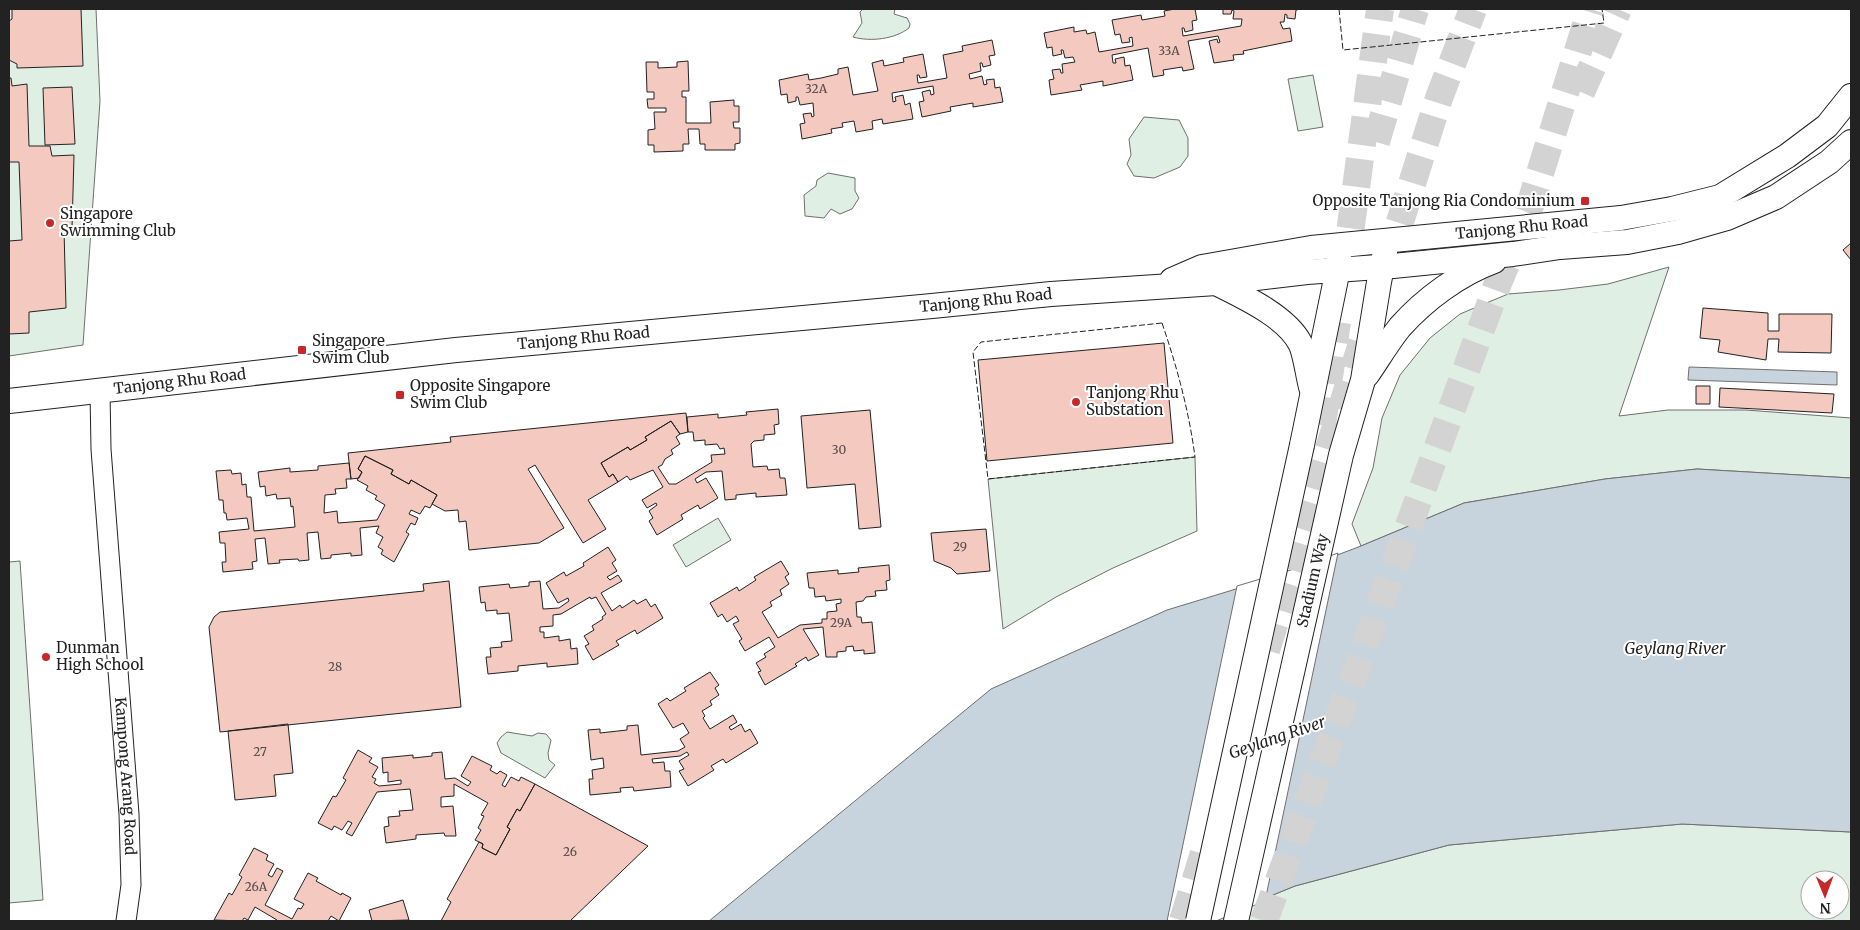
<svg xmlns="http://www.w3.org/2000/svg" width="1860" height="930" viewBox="0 0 1860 930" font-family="Merriweather,serif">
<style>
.green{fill:#e0efe3;stroke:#6f6f6f;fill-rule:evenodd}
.water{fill:#c7d3dd;stroke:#6f6f6f}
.pier{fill:#fff;stroke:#6f6f6f}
.building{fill:#f3c9c0;stroke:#222}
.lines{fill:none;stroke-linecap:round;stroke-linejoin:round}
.motorway-tunnel{stroke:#d3d3d3;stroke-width:28;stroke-dasharray:28 14;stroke-linecap:butt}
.minor-casing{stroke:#222;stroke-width:21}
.tertiary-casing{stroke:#222;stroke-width:26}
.minor{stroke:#fff;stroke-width:19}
.tertiary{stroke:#fff;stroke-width:24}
.tertiary-bridge-casing{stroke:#222;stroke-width:26;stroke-linecap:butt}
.tertiary-bridge{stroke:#fff;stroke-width:24}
.fence{stroke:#222;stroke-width:1;stroke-dasharray:6 2.5;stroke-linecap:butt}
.poi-dot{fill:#c62828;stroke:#fff;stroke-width:2}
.labels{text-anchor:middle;stroke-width:4;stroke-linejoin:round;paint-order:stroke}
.number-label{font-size:12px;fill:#564c4a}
.poi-label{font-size:15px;fill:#222;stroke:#fff;text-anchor:start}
.street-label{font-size:15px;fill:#222;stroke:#fff}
.water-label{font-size:16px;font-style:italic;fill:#222;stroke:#fff}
</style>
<rect width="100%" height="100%" fill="#fff"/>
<path class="green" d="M 9,9 L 96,9 L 100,101 L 83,345 L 9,356 Z
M 863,9 L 895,9 L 894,14 L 907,18 L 910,24 L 909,28 C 895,39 871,42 853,37 L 862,23 L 860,12 Z
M 1313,75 L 1323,127 L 1298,131 L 1288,79 Z
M 1144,117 L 1179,120 L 1188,138 L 1188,156 L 1180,167 L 1154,178 L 1134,176 L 1127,164 L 1131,155 L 1129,139 Z
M 828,173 L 855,178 L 855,191 L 859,198 L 852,209 L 840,214 L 831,209 L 824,218 L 805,216 L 804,195 L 816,186 L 817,180 Z
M 1669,267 L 1619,416 L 1668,410 L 1746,410 L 1851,418 L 1851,478 L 1697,469 L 1605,479 L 1464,503 L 1361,546 L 1352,524 L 1373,468 L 1382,418 L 1400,375 L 1430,338 L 1460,314 L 1508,294 L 1559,290 L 1608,284 Z
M 1195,457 L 1197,531 L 1113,568 L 1056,597 L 1003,629 L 988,479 Z
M 718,518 L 731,540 L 686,567 L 673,545 Z
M 20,561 L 43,900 L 9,903 L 9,562 Z
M 507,732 L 532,736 L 538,733 L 546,734 L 551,740 L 548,753 L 549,760 L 555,765 L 545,778 L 501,753 L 497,743 L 501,737 Z
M 1682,824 L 1851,832 L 1851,921 L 1209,921 L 1295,886 L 1449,845 ZM 1810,880 L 1840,880 L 1840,910 L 1810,910 Z"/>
<path class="water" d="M 1689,367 L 1837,372 L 1837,385 L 1688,380 Z
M 1697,469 L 1851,478 L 1851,832 L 1682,824 L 1449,845 L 1295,886 L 1209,921 L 709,921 L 991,689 L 1167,610 L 1295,571 L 1361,546 L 1464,503 L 1605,479 Z"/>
<path class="pier" d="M 1338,553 L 1265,901 L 1216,921 L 1167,921 L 1237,586 L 1294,569 Z"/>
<path class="building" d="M 12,9 L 81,9 L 83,66 L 17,68 L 17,64 L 9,60 L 9,21 L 12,19 Z
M 1175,9 L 1195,9 L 1197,20 L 1192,21 L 1193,30 L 1185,32 L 1184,28 L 1182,28 L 1183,36 L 1241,26 L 1242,19 L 1233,19 L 1234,11 L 1232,10 L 1231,14 L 1223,14 L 1223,9 L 1301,9 L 1296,10 L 1295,19 L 1287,18 L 1287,15 L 1285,14 L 1284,22 L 1280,22 L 1283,29 L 1290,28 L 1292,41 L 1243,51 L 1244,54 L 1233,55 L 1234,60 L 1214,63 L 1209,41 L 1217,39 L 1218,43 L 1220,42 L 1218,36 L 1188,41 L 1194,69 L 1183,71 L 1182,67 L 1163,70 L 1164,75 L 1153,77 L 1148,48 L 1112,55 L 1113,63 L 1116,63 L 1115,59 L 1124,57 L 1125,66 L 1130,65 L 1133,80 L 1103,86 L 1103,81 L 1080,85 L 1082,90 L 1051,95 L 1049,80 L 1054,79 L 1052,70 L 1060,69 L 1061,73 L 1063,73 L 1062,64 L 1075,62 L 1073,57 L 1065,58 L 1063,50 L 1061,50 L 1062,54 L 1053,56 L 1052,47 L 1047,48 L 1044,33 L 1074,27 L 1074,32 L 1086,30 L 1087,34 L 1095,32 L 1099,52 L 1133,46 L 1132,37 L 1129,38 L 1130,42 L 1122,43 L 1120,34 L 1115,35 L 1112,20 L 1141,15 L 1142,20 L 1165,16 L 1164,11 Z
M 992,40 L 995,55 L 989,56 L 991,65 L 983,67 L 982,63 L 980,63 L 981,71 L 969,74 L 970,79 L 982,76 L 984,85 L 987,84 L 986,80 L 994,79 L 995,88 L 1000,87 L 1003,102 L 973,107 L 973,103 L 950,107 L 951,111 L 922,117 L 919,102 L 924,101 L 922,92 L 930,90 L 931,95 L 934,94 L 933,86 L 892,93 L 893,102 L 896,101 L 895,97 L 903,95 L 905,105 L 910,103 L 913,119 L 883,124 L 882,119 L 872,121 L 873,129 L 856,132 L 854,121 L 842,123 L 843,127 L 831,129 L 832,133 L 802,139 L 800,124 L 805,123 L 803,114 L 811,113 L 812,117 L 814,116 L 813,103 L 800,105 L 798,97 L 796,97 L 796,101 L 788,103 L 787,94 L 781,95 L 779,80 L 808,74 L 809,80 L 821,78 L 838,74 L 838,69 L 848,67 L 853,95 L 878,91 L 872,63 L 883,60 L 884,66 L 904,62 L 903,58 L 923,54 L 927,77 L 920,78 L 919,75 L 917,75 L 918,83 L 947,78 L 943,55 L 963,51 L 962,46 Z
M 688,61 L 689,91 L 682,91 L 682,97 L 686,97 L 686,123 L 711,123 L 710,102 L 734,100 L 734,106 L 739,106 L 739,122 L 733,122 L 734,128 L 740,128 L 740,143 L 735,144 L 735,150 L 705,150 L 705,144 L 700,144 L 699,129 L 688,129 L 689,144 L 683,144 L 683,151 L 654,152 L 654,145 L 648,145 L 648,130 L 655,129 L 654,112 L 666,112 L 666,108 L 648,108 L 647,99 L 654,99 L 654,92 L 647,92 L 646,62 L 658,62 L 658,68 L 677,67 L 677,62 Z
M 9,78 L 11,78 L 12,86 L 27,84 L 29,146 L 50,146 L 52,156 L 74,155 L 72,229 L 64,229 L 66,308 L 29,312 L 29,333 L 9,334 L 9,241 L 22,240 L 19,162 L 9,162 Z
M 72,87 L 75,144 L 45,145 L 43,88 Z
M 1851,243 L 1851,260 L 1843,250 Z
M 1703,308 L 1768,313 L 1768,331 L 1779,331 L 1779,314 L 1832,314 L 1831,353 L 1778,352 L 1779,339 L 1768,339 L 1766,360 L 1718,352 L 1720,340 L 1700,338 Z
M 1164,343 L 1173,443 L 987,461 L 978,360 Z
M 1696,386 L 1710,386 L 1710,404 L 1696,404 Z
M 1720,388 L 1834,394 L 1832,413 L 1719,407 Z
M 778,409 L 779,424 L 774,425 L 775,434 L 764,435 L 764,440 L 754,441 L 751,444 L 753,467 L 767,466 L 768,470 L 779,469 L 780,478 L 785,478 L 787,495 L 756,497 L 756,493 L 736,495 L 736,499 L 725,500 L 722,471 L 706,472 L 695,479 L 697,483 L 706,478 L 718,498 L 700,509 L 698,505 L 681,515 L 683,519 L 657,535 L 649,521 L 653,518 L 649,511 L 657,505 L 656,503 L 647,508 L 642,500 L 663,487 L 653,470 L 630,480 L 627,476 L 618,482 L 613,474 L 609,477 L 601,463 L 628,447 L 630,450 L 647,440 L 645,437 L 671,421 L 680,434 L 676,437 L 680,444 L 671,450 L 673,454 L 665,459 L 662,465 L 658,467 L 669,484 L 676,484 L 712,462 L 711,455 L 725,454 L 724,448 L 720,449 L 717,444 L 705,445 L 705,440 L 694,441 L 693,432 L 688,432 L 687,417 L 718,414 L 718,418 L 747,415 L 746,412 Z
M 870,410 L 881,527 L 859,529 L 855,484 L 807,488 L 801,416 Z
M 686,413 L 688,432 L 680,434 L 671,421 L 645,437 L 647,440 L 630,450 L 628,447 L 601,463 L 609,477 L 613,474 L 618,482 L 588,500 L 606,529 L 583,543 L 535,465 L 528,469 L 564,528 L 539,543 L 469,550 L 466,521 L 459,522 L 458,510 L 445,511 L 432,504 L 437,495 L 411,480 L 409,484 L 391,474 L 393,470 L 365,456 L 358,469 L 362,472 L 359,478 L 351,479 L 348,453 L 451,442 L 450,437 Z
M 365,456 L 393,470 L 391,474 L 409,484 L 411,480 L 437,495 L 430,508 L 425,506 L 420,514 L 411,510 L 409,514 L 418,518 L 415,525 L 411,523 L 406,532 L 409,534 L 394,562 L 381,554 L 383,550 L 378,547 L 383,537 L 376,533 L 379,526 L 360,528 L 362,555 L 351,556 L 351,553 L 331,555 L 331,558 L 321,559 L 318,532 L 307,533 L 309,560 L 299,561 L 298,559 L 279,560 L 280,563 L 268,564 L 265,538 L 255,539 L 257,561 L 252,562 L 253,569 L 223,572 L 222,562 L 226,562 L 225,543 L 220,543 L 219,532 L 249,529 L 247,518 L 227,520 L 226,513 L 224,513 L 223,500 L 219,500 L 216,471 L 231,470 L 232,474 L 241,473 L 242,485 L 246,484 L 247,497 L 251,497 L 254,531 L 295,527 L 293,506 L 291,507 L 290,498 L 277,499 L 276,494 L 266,496 L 265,486 L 260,487 L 258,472 L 290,468 L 290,472 L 318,470 L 318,466 L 349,463 L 351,479 L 346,479 L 347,488 L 335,489 L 336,494 L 325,495 L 324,513 L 337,511 L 338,523 L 377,520 L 385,505 L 375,499 L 377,496 L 366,490 L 368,486 L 357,480 L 362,472 L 358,469 Z
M 986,529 L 990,571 L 957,574 L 951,568 L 934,561 L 931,533 Z
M 608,547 L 616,560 L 612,563 L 617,571 L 607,577 L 610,580 L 618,575 L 622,581 L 601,593 L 612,611 L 620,605 L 622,608 L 634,600 L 637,604 L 646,599 L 651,607 L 655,604 L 663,618 L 637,634 L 635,630 L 616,641 L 619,645 L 593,660 L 585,646 L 589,644 L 584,636 L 594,630 L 592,626 L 603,619 L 602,617 L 606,614 L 596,597 L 591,599 L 590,597 L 561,614 L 553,615 L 553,626 L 540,627 L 540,632 L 544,632 L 544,638 L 559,636 L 559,641 L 570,639 L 571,649 L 577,648 L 578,664 L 547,667 L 547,663 L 518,666 L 518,671 L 488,674 L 486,657 L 491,657 L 490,648 L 502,647 L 501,642 L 512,641 L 509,613 L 497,614 L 497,610 L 486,611 L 485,602 L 481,603 L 479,587 L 509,584 L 510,588 L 529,586 L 529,582 L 540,581 L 543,609 L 559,608 L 569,601 L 568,598 L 558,603 L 546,583 L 564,572 L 566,576 L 584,566 L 583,563 Z
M 781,561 L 789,574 L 785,577 L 789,584 L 780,590 L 782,595 L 770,602 L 772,606 L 762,612 L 778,638 L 800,625 L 822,623 L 822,619 L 827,619 L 827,612 L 837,611 L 836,604 L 841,603 L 841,599 L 826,601 L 825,596 L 815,597 L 814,588 L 809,588 L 807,573 L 838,570 L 838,574 L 859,572 L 858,568 L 889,565 L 890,580 L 886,581 L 887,590 L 875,591 L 876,596 L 866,597 L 863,601 L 856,602 L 857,617 L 861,617 L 862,623 L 872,622 L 875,653 L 864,654 L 864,650 L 854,651 L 853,646 L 846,647 L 846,651 L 837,652 L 837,657 L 826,657 L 823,627 L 803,629 L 819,655 L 808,661 L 806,657 L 795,664 L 797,666 L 765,685 L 758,672 L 761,671 L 756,663 L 766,657 L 764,654 L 775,647 L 769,637 L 745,651 L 739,641 L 742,639 L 733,624 L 739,621 L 736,616 L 727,622 L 722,614 L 718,617 L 710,603 L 737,587 L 739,591 L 756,580 L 754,577 Z
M 449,581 L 461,707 L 220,732 L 209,627 L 214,617 L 220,612 L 424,591 L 423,584 Z
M 710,672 L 719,685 L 715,688 L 719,695 L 710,701 L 712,705 L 702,711 L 705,716 L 703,718 L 710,729 L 733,715 L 737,722 L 729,727 L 731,730 L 741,724 L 745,732 L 750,729 L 758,743 L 726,763 L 723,759 L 711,766 L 714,770 L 688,786 L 679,771 L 684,769 L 679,761 L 689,755 L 687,752 L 680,756 L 652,759 L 653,763 L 664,762 L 665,771 L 670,771 L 671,787 L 634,791 L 633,787 L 620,788 L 621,792 L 590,795 L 589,779 L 593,779 L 592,770 L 604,768 L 603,758 L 591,760 L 588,730 L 600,729 L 600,733 L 627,730 L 627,726 L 638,725 L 641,755 L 678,751 L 685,747 L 680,739 L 689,733 L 683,723 L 673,728 L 658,704 L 667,698 L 670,701 L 686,691 L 684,688 Z
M 288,724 L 293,773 L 274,775 L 276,796 L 235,800 L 228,731 Z
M 358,750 L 372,758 L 369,762 L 378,767 L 372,777 L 376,779 L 374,783 L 379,786 L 401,784 L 401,780 L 388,782 L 388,772 L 383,773 L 382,758 L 413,755 L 413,758 L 432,756 L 432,753 L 442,752 L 445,779 L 455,778 L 468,786 L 471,782 L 461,776 L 472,756 L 492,766 L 490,770 L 497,774 L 500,771 L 507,775 L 502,785 L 505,787 L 511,777 L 519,781 L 521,777 L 535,784 L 520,811 L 517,809 L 507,827 L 510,829 L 496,855 L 482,848 L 483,844 L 475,840 L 481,830 L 478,828 L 484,816 L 481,815 L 488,803 L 454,784 L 454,796 L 441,797 L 441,807 L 453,806 L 456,836 L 445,836 L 444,833 L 416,835 L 416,839 L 386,843 L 384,827 L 389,826 L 388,817 L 400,816 L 399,811 L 413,810 L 410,789 L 377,792 L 352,836 L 346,833 L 352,823 L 348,821 L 342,830 L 334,826 L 332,830 L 318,823 L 333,796 L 336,797 L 346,780 L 343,778 Z
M 535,784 L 648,846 L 570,921 L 441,921 L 451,902 L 447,899 L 479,842 L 483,844 L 482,848 L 496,855 L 510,829 L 507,827 L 517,809 L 520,811 Z
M 254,848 L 268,855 L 266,860 L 274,864 L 268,875 L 272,877 L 277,868 L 283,871 L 265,905 L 292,919 L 298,908 L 301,909 L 304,904 L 294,899 L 308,873 L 318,878 L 316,881 L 341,895 L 342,893 L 351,898 L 339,921 L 331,916 L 328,921 L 277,921 L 277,920 L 255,907 L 248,920 L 244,918 L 242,921 L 214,920 L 229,893 L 232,895 L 242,877 L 239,875 Z
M 403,900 L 409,920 L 372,921 L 369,910 Z"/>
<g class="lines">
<path class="motorway-tunnel" d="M 1581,92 L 1618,9
M 1376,142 L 1415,9
M 1387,263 L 1439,98 L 1473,9
M 1345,270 L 1380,9
M 1322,425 L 1337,322
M 1266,650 L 1364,337
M 1183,921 L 1204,853
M 1264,921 L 1498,283 L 1528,212 L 1591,9"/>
<defs>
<g id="minor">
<path id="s1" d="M 100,392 L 101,449 L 129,814 L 131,885 L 126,921"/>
</g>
<g id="tertiary">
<path id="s2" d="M 1172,280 L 1202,267 L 1311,248 L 1621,218 L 1672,209 L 1720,197 L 1787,156 L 1827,126 L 1851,96"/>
<path d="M 1216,283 C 1242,296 1286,316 1300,343 C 1305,352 1308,376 1311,387"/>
<path d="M 1367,375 C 1378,359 1388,342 1400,327 C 1425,299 1459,274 1494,261"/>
<path id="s3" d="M 9,401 L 456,350 L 932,306 L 1051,294 L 1216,283 L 1307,272 L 1393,266 L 1513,254 L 1560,247 L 1627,242 L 1678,232 L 1727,218 L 1776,197 L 1829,162 L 1851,142"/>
<path d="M 1302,445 L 1338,269 L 1339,255"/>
<path id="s4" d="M 1236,921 L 1341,455 L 1363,380 L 1379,282 L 1385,252"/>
</g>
</defs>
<use href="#minor" class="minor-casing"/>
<use href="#tertiary" class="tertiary-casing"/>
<use href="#minor" class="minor"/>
<use href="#tertiary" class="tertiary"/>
<defs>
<path id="tertiary-bridge" d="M 1198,921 L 1302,445"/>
</defs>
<use href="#tertiary-bridge" class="tertiary-bridge-casing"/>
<use href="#tertiary-bridge" class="tertiary-bridge"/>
<path class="fence" d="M 1339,9 L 1343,50 L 1604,23 L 1602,9
M 1162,323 C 1177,367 1189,411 1195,457 L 988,479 L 973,352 L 981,342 Z"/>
</g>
<g class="poi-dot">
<rect x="1580" y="196" width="10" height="10" rx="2.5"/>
<circle cx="50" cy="223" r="5"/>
<rect x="297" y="345" width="10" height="10" rx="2.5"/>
<rect x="395" y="390" width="10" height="10" rx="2.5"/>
<circle cx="1076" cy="402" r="5"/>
<circle cx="46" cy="657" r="5"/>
</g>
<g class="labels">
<g class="number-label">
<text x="1169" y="55">33A</text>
<text x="816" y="93">32A</text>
<text x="839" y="454">30</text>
<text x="960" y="551">29</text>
<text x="841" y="627">29A</text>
<text x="335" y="671">28</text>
<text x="260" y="756">27</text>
<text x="570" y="856">26</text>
<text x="256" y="891">26A</text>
</g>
<g class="poi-label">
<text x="1575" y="206" text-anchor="end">Opposite Tanjong Ria Condominium</text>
<text x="60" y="219">Singapore<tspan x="60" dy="17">Swimming Club</tspan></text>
<text x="312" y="346">Singapore<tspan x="312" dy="17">Swim Club</tspan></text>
<text x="410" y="391">Opposite Singapore<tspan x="410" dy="17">Swim Club</tspan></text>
<text x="1086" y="398">Tanjong Rhu<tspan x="1086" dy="17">Substation</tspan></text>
<text x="56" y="653">Dunman<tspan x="56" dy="17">High School</tspan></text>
</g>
<g class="street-label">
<text dy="5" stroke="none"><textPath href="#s2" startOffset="355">Tanjong Rhu Road</textPath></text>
<text dy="5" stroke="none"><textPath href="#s3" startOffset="982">Tanjong Rhu Road</textPath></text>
<text dy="5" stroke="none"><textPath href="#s3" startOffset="578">Tanjong Rhu Road</textPath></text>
<text dy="5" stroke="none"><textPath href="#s3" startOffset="172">Tanjong Rhu Road</textPath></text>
<text dy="5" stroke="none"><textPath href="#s4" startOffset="349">Stadium Way</textPath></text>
<text dy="5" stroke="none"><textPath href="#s1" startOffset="385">Kampong Arang Road</textPath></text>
</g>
<g class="water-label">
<text x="1675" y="654">Geylang River</text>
<text transform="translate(1277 737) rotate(-19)" y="6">Geylang River</text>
</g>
</g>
<rect width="1860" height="930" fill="none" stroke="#222222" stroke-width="20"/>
<g transform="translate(1825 895) rotate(179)"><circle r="24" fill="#ffffff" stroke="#a7a7a7"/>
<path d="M0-4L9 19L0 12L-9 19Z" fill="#c62828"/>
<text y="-8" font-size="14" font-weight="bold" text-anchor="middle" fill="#222222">N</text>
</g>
</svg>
